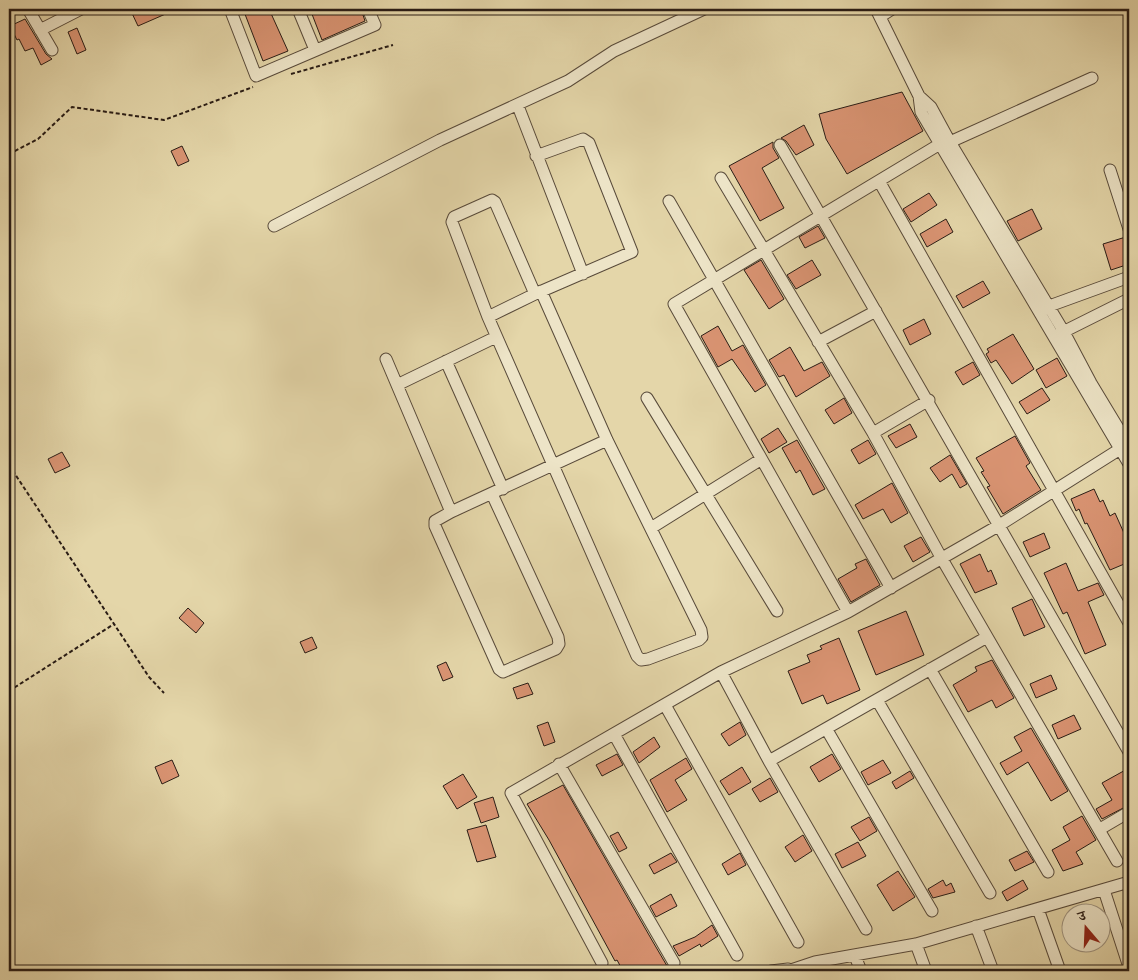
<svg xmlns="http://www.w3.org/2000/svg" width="1138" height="980" viewBox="0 0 1138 980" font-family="'Libre Bodoni','Noto Serif Devanagari',serif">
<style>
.building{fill:#da9473;stroke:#291c15}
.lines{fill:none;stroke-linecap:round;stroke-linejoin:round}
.minor-casing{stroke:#584a3a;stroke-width:13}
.path{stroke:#291c15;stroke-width:2;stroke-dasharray:4 2.5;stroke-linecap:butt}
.minor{stroke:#ede4c7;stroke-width:11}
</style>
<rect width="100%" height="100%" fill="#e4d6a9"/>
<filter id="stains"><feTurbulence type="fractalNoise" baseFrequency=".004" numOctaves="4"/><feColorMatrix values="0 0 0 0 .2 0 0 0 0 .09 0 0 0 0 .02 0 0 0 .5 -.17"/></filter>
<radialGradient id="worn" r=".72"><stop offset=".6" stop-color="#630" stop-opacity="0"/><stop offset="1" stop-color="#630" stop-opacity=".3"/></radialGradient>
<path class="building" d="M 130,9 L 177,9 L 138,26 Z
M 243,9 L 269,9 L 288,51 L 263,61 Z
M 310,9 L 361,9 L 365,21 L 322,40 Z
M 25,19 L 46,54 L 52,59 L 41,65 L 33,48 L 25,51 L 19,39 L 17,40 L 10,26 Z
M 77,28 L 86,50 L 77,54 L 68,32 Z
M 902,92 L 923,131 L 847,174 L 826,139 L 819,114 Z
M 804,125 L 814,145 L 796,155 L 786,141 L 781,138 Z
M 773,142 L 773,148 L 779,158 L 762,168 L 784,208 L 760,221 L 729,166 Z
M 182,146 L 189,161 L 178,166 L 171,151 Z
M 929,193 L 937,205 L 911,222 L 903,209 Z
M 1032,209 L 1042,229 L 1018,241 L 1007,221 Z
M 946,219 L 953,232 L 927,247 L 920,234 Z
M 818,226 L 825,238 L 805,248 L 799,237 Z
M 1129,236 L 1129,264 L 1111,270 L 1103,244 Z
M 761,260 L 784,299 L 769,309 L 744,270 Z
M 812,260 L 821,275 L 796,289 L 787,275 Z
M 983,281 L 990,293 L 963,308 L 956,296 Z
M 924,319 L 931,334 L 910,345 L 903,330 Z
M 718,326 L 732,351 L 743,345 L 766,385 L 755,392 L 732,359 L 718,367 L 701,336 Z
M 1013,334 L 1034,369 L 1012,384 L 996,360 L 991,363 L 986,354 L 989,352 L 987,349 Z
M 790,347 L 804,371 L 822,362 L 830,376 L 796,397 L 784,375 L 779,377 L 769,360 Z
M 1057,358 L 1067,376 L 1046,388 L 1036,370 Z
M 973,362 L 980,375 L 963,385 L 955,372 Z
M 1042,388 L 1050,400 L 1027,414 L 1019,402 Z
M 844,398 L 852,413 L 834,424 L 825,410 Z
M 910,424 L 917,437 L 896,448 L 888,436 Z
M 778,428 L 787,442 L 769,453 L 761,439 Z
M 1015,436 L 1030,463 L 1026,466 L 1041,490 L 1003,514 L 987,487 L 990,486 L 981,472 L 984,471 L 976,458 Z
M 797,440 L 825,489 L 813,495 L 800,470 L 796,473 L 782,448 Z
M 868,440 L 876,454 L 859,464 L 851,450 Z
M 62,452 L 70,466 L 55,473 L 48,459 Z
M 950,455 L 967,484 L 960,488 L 952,474 L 940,482 L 930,468 Z
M 892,483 L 908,513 L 891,523 L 883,509 L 863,519 L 855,505 Z
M 1094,489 L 1100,502 L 1103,500 L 1110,516 L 1115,513 L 1128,542 L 1125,544 L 1129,554 L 1129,562 L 1110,570 L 1087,523 L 1085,524 L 1079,509 L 1076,511 L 1071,499 Z
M 1044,533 L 1050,548 L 1030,557 L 1023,542 Z
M 921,537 L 930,552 L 913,562 L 904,546 Z
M 980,554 L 988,572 L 991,570 L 997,584 L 975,593 L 960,564 Z
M 866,559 L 880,585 L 851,602 L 838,579 L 857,568 L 855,564 Z
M 1066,563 L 1078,591 L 1098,583 L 1104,595 L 1088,602 L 1106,645 L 1085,654 L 1067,612 L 1063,614 L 1044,573 Z
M 1032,599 L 1045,627 L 1024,636 L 1012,608 Z
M 188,608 L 204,623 L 196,633 L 179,618 Z
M 906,611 L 924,655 L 876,675 L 858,631 Z
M 312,637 L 317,648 L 305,653 L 300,642 Z
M 839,638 L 860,690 L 827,704 L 823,695 L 802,704 L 788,671 L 810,662 L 807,655 L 822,649 L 820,646 Z
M 992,660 L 1014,698 L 996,708 L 992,700 L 968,712 L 953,685 L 977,671 L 975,667 Z
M 446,662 L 453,677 L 443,681 L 437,666 Z
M 1051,675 L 1057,689 L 1036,698 L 1030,684 Z
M 528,683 L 533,694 L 517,699 L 513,688 Z
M 1074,715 L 1081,729 L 1058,739 L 1052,725 Z
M 548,722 L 555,742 L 544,746 L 537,726 Z
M 740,722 L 746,735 L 729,746 L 721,734 Z
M 1031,728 L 1068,791 L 1051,801 L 1028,762 L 1007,775 L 1000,763 L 1022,751 L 1014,737 Z
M 654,737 L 660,747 L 639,763 L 633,752 Z
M 617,754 L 623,765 L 602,776 L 596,765 Z
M 832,754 L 841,769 L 819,782 L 810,767 Z
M 686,758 L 692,769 L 675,780 L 687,800 L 667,812 L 650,780 Z
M 172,760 L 179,776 L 162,784 L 155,767 Z
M 883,760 L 891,773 L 868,785 L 861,772 Z
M 742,767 L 751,782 L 729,795 L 720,781 Z
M 1129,768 L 1129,805 L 1102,819 L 1096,809 L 1112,800 L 1102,783 Z
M 910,771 L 914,778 L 896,789 L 892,782 Z
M 463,774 L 477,797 L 457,809 L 443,786 Z
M 770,778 L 778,792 L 760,802 L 752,789 Z
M 563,785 L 653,942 L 670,971 L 651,971 L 639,967 L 631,971 L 623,971 L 617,960 L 615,961 L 549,840 L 527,804 Z
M 493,797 L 499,817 L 481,823 L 474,803 Z
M 1082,816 L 1096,840 L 1076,852 L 1083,864 L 1063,871 L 1052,850 L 1070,840 L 1063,827 Z
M 869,817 L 877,831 L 860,841 L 851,827 Z
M 486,825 L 496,857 L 477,862 L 467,830 Z
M 618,832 L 627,848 L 619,852 L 610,836 Z
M 803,835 L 812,851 L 795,862 L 785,847 Z
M 858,842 L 866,856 L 842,868 L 835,854 Z
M 1027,851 L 1034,862 L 1015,871 L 1009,860 Z
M 671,853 L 677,862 L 654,874 L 649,865 Z
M 740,853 L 746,865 L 728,875 L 722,864 Z
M 898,871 L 915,897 L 893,911 L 877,885 Z
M 943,880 L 946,886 L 951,883 L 955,892 L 933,898 L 928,889 Z
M 1023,880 L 1028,889 L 1007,901 L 1002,892 Z
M 671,894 L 677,906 L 656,917 L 650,906 Z
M 712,925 L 718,936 L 701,947 L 700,944 L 679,956 L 673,946 L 695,937 Z"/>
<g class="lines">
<defs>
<path id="minor" d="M 28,9 L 52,50
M 230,9 L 256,76 L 375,25 L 368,9
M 298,9 L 315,50
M 876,9 L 919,96 L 921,112 L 1129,464
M 881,16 L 892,9
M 40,30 L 81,9
M 919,96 L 931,107 L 950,142 L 1064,332 L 1091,383 L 1129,446
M 518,106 L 583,274
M 950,142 L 1092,78
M 780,145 C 898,347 1012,550 1129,752
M 536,156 L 583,139 L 589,143 L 632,252 L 535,294 L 488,317 L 637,656 L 641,660 L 648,659 L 699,640 L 702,637 L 701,630 L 607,440 L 541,291
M 1110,170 L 1129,229
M 721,178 L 873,433 L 942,559 L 1117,861
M 879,181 L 1129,623
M 669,201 L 891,588
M 274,226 L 440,140 L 568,81 L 614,51 L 704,9
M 1041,309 L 1129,277
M 488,317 L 452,222 L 454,217 L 492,200 L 495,202 L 535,294
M 1059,334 L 1129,299
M 818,342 L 876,311
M 386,359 L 451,512
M 446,361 L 503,489
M 397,385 L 496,337
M 647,398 L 777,611
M 873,433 L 929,400
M 492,494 L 558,637 L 559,644 L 556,649 L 503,672 L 499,669 L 435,526 L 435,521 L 451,512 L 607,440
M 651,528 L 760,460
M 848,612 L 674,304 L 940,144
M 930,669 L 1048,872
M 721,672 L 769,761 L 866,929
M 877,700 L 990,893
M 665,705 L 798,942
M 827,730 L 932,911
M 614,734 L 737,955
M 769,761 L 987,637
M 559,764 L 674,963
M 1100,829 L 1129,812
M 1104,890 L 1129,967
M 1038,909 L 1060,971
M 976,926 L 993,971
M 916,944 L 926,971
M 855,956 L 861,971
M 602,963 L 511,793 L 721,672 L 848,612 L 998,526 L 1128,444
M 771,971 L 788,969
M 788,971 L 815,962 L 916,944 L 1129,882"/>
</defs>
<use href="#minor" class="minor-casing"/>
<path class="path" d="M 291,74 L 393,45
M 9,154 L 38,139 L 72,107 L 164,120 L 253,87
M 9,465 L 149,677 L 164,693
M 9,691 L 114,624"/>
<use href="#minor" class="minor"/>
</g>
<rect width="1138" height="980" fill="none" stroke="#e4d6a9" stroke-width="30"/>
<rect x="10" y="10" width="1118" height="960" fill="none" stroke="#291c15" stroke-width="2.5"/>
<rect x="15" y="15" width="1108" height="950" fill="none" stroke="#291c15"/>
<g transform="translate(1086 928) rotate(341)"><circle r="24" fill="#ede4c7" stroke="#9f9480"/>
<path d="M0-4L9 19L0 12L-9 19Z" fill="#8f2418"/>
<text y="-8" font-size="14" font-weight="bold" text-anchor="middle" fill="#291c15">उ</text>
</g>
<rect width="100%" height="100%" filter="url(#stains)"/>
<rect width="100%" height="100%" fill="url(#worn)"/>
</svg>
